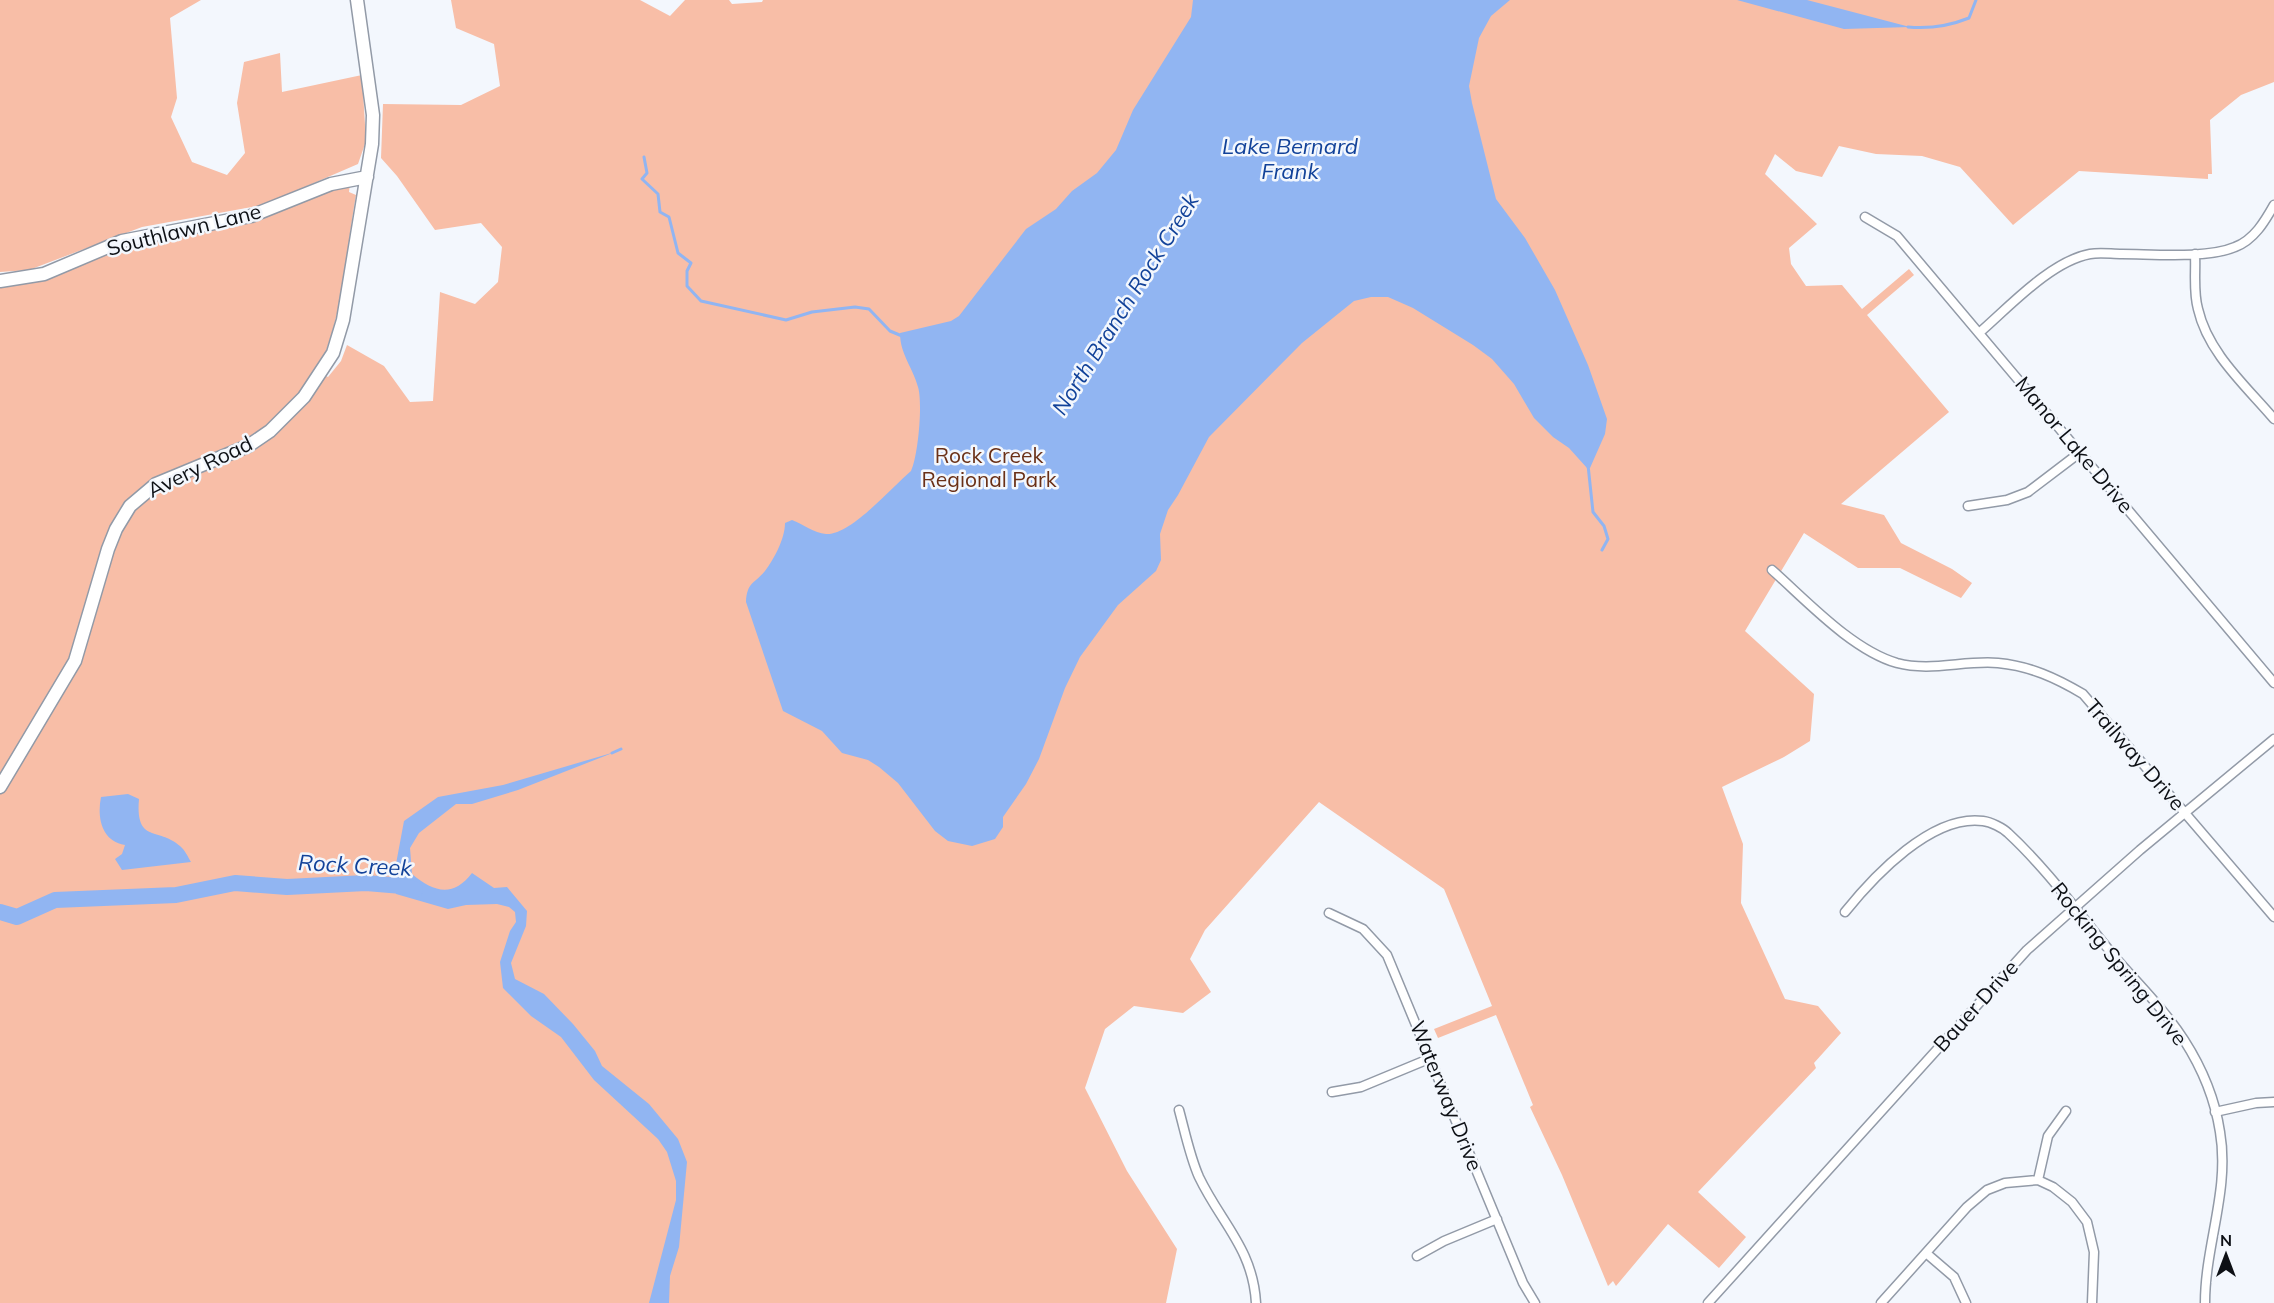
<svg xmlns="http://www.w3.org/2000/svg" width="2274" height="1303" viewBox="0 0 2274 1303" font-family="Mulish,sans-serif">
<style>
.green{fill:#f8bea7}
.water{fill:#91b5f2}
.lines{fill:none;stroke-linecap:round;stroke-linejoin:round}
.stream{stroke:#91b5f2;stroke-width:3}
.river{stroke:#91b5f2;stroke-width:16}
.street-casing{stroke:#929aa7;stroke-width:11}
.secondary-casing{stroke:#929aa7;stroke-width:15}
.street{stroke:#fff;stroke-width:8}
.secondary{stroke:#fff;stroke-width:12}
.labels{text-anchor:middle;stroke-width:5;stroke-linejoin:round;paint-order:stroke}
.street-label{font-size:21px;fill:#0d1015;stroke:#f3f7fd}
.park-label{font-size:21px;fill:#6a3017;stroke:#f3f7fd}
.water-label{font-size:22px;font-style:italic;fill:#124299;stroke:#f3f7fd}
</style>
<rect width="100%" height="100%" fill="#f3f7fd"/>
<path class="green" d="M 0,0 L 201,0 L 170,18 L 177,98 L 171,117 L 192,162 L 227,175 L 245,153 L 237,103 L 244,62 L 280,53 L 282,92 L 362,75 L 366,141 L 358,164 L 263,205 L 142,227 L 29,270 L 0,272 Z
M 451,0 L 640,0 L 670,16 L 685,0 L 729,0 L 732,4 L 762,2 L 763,0 L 2274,0 L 2274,82 L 2241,95 L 2210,120 L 2212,174 L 2208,174 L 2208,179 L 2079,171 L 2013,225 L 1960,167 L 1922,156 L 1876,154 L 1839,146 L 1822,177 L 1796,171 L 1775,154 L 1765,174 L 1817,224 L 1789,248 L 1791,264 L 1806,286 L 1842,285 L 1862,309 L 1909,269 L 1914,275 L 1867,315 L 1949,412 L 1841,504 L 1884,515 L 1901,543 L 1952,569 L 1972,583 L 1961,598 L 1900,568 L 1858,568 L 1804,533 L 1745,631 L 1814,694 L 1810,741 L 1784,757 L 1722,787 L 1743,844 L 1741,903 L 1785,999 L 1818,1006 L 1841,1033 L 1814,1063 L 1816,1068 L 1698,1192 L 1746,1237 L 1719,1268 L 1668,1224 L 1616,1286 L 1613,1281 L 1608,1286 L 1562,1175 L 1530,1107 L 1533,1105 L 1496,1015 L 1438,1038 L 1434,1029 L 1492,1006 L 1444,889 L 1319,802 L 1205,930 L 1190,959 L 1211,992 L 1183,1013 L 1134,1006 L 1105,1029 L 1085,1088 L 1127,1171 L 1177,1249 L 1166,1303 L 0,1303 L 0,794 L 77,666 L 111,548 L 134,507 L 150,492 L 249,450 L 324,375 L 328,377 L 341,361 L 347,345 L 384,366 L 410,402 L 433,401 L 440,292 L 475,304 L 498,282 L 502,247 L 481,223 L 435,230 L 397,176 L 381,158 L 383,104 L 461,105 L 500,86 L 494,44 L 456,28 Z
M 350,183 L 349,192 L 356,195 C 347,245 344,301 327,348 C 297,429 197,466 126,503 L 71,657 L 0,777 L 0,284 L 129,243 L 192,231 Z"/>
<path class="water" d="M 1193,0 L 1510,0 L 1491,16 L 1479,38 L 1469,86 L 1472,103 L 1496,199 L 1525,238 L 1555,290 L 1588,365 L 1607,419 L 1605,434 L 1590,468 L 1587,468 L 1569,448 L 1553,437 L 1534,418 L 1514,384 L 1492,359 L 1473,345 L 1413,308 L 1388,297 L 1371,297 L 1354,301 L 1302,343 L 1209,437 L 1178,495 L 1168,510 L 1160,534 L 1161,560 L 1156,571 L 1118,605 L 1080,657 L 1065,688 L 1039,759 L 1026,784 L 1003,817 L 1003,827 L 995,839 L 972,846 L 948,841 L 935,831 L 898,783 L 879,767 L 868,760 L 842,753 L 822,731 L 783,711 L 746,602 C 747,582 754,584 765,571 C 774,559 785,539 785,523 L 792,520 C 803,524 814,533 826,534 C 850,536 892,487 911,471 C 918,457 923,403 918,387 C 913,368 900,354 900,333 L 951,321 L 959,316 L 1026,229 L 1056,209 L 1072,191 L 1097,173 L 1116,150 L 1133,110 L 1191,17 Z
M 1737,0 L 1807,0 L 1910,27 L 1844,29 Z
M 615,752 L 518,790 L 472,804 L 456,804 L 419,833 L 410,848 L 412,874 C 434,893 454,897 472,873 L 494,888 L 507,887 L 527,911 L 526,926 L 511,963 L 515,979 L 544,994 L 573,1024 L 595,1051 L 602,1066 L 649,1104 L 678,1139 L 687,1162 L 679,1247 L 670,1276 L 669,1303 L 649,1303 L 676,1200 L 676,1181 L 667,1152 L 658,1139 L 594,1080 L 561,1037 L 531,1016 L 503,988 L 500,962 L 510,931 L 516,922 L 515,912 L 509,907 L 497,904 L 466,905 L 448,909 L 396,894 L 393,880 L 404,821 L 438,797 L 503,785 Z
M 128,794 L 139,799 C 135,844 159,827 180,846 C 185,850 188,857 191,862 L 122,870 L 115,859 L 122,854 L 125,845 C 101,841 97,817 101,797 Z"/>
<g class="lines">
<path class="stream" d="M 1908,27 C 1929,29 1949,26 1969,18 L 1976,0
M 644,157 L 647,173 L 642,179 L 658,194 L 660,212 L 669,217 L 678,253 L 691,263 L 687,271 L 687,286 L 701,301 L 786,320 L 812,312 L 855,307 L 869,309 L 890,331 L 902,336
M 1588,465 L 1593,512 L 1604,526 L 1608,539 L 1602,550
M 612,753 L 621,749"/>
<path class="river" d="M 0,912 L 17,917 L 55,900 L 176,895 L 235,883 L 287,887 L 366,883 L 402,886 L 415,890"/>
<defs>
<path id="street" d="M 1865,217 L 1897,236 L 2274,683
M 2195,254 C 2196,271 2193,292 2198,309 C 2208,353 2246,386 2274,419
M 1979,333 C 2009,307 2051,261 2090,254 C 2100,252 2111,254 2122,254 C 2152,254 2207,259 2235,247 C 2254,240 2265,221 2274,205
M 1968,506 L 2007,500 L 2028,492 L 2078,454
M 1772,570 C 1807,601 1852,650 1897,663 C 1931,672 1964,660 1998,663 C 2030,666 2056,678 2083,694 L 2274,917
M 1845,912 C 1874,876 1932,814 1983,821 C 1991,822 2003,828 2008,833 C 2047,869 2080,915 2114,956 C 2137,983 2165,1010 2184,1040 C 2202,1068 2215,1099 2220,1132 C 2230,1190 2205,1245 2205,1303
M 1329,913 L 1363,929 L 1387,955 L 1523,1283 L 1535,1303
M 1332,1092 L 1361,1087 L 1431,1058
M 1179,1110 C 1185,1132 1190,1157 1199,1177 C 1221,1223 1253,1249 1256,1303
M 2215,1112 L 2256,1103 L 2274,1102
M 2038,1180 L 2048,1136 L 2066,1111
M 1926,1253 L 1954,1277 L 1966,1303
M 1417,1256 L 1444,1241 L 1497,1219
M 1708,1303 L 2027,950 L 2140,850 L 2274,739
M 1881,1303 L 1967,1207 L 1987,1190 L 2005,1183 L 2038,1180 L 2053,1187 L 2072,1202 L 2087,1222 L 2094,1252 L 2092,1303"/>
<path id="secondary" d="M 0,281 L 44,274 L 122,241 L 251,216 L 331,184 L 367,177
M 0,787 L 75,661 L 108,549 L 116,529 L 130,506 L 156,484 L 248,446 L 270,431 L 304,397 L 333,353 L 343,320 L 372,144 L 373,115 L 357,0"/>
</defs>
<use href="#street" class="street-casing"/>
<use href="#secondary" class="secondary-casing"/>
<use href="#street" class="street"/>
<use href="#secondary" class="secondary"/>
</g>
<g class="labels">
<g class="street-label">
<text transform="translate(184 230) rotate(-14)" y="7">Southlawn Lane</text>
<text transform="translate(2074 445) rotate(50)" y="7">Manor Lake Drive</text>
<text transform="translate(200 467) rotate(-26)" y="7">Avery Road</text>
<text transform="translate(2135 755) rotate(49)" y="7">Trailway Drive</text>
<text transform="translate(2119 964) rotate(51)" y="7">Rocking Spring Drive</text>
<text transform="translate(1976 1006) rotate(-48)" y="7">Bauer Drive</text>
<text transform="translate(1446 1096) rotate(68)" y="7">Waterway Drive</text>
</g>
<g class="park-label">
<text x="989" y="463">Rock Creek<tspan x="989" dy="24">Regional Park</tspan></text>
</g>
<g class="water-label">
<text x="1290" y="154">Lake Bernard<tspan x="1290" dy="25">Frank</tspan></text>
<text transform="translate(1125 304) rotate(-58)" y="8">North Branch Rock Creek</text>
<text transform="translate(355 865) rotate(3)" y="8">Rock Creek</text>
</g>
</g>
<g transform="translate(2226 1255)" stroke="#f3f7fd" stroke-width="4.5" paint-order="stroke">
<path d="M0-4.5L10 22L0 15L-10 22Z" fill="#0d1015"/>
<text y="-9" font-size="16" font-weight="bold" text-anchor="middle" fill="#0d1015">N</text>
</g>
</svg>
